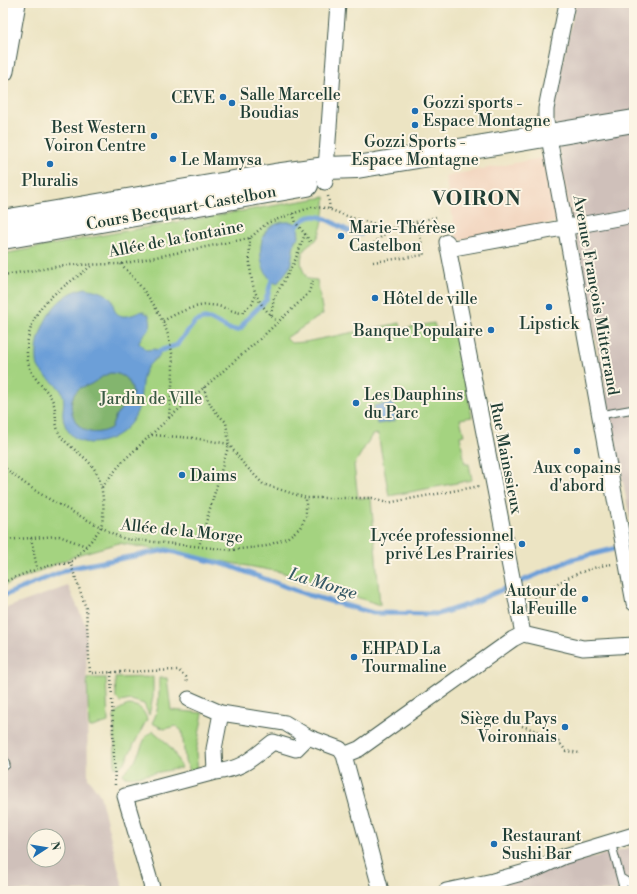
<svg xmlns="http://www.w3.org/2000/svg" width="637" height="894" viewBox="0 0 637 894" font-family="'Libre Bodoni',serif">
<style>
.built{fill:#f2d4be}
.industrial{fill:#cfc0ba;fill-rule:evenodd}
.green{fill:#a4d380;stroke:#62885a}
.forest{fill:#83b56e;stroke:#517951}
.water{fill:#6c9fd8;stroke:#466e86;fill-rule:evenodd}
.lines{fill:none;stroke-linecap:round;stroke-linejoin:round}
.stream{stroke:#6c9fd8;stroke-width:5}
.lane-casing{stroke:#3e5649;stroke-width:9}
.street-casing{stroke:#3e5649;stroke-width:17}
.secondary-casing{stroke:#3e5649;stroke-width:23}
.primary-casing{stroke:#3e5649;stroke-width:24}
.path{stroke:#3e5649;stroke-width:2.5;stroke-dasharray:1 3;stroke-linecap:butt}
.lane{stroke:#fff;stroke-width:7}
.street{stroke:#fff;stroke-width:15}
.secondary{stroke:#fff;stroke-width:21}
.primary{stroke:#fff;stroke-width:22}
.poi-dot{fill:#1f6fb2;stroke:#fcf5e5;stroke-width:1.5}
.labels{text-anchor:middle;stroke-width:4;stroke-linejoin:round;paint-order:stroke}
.poi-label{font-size:16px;fill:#1f3d34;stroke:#fcf5e5;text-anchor:start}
.street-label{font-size:16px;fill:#1f3d34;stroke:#fcf5e5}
.park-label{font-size:16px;fill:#3a5b43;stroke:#fcf5e5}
.water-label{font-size:17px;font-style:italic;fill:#365a65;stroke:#fcf5e5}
.district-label{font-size:20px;font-weight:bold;letter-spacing:1px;fill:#1f3d34;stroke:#fcf5e5}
</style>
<rect width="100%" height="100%" fill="#fcf5e5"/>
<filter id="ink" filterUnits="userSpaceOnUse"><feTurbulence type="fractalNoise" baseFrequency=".025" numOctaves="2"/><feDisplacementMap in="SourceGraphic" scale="8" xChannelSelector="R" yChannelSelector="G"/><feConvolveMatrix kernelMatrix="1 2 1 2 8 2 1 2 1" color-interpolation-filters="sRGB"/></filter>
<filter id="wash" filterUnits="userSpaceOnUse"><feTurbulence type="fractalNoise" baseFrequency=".012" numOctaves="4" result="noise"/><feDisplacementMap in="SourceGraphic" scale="16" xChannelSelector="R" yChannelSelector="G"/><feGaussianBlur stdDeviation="0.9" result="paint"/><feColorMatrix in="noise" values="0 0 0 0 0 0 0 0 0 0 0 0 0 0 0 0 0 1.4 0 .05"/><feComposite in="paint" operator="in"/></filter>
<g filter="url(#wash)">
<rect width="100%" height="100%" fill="#ece4c3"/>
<path class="built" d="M 553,156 L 590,216 L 457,240 L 445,176 Z"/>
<path class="industrial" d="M 576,3 L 634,3 L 634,539 L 552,113 Z
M 68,586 L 86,626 L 88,778 L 100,795 L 124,891 L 3,891 L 3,609 ZM 34,836 L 58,836 L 58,860 L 34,860 Z
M 634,846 L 634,891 L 473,891 Z"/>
<path class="green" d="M 325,197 C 326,207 322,233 316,240 C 314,242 310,243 308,245 C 298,256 300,268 308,279 L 317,280 L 323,314 L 286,338 L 291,343 L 305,342 L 400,323 L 401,329 L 434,323 L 438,337 L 456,334 L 472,417 L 460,419 L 464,435 L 460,436 L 465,464 L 469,464 L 472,480 L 389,496 L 378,434 L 372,435 L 354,465 L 358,498 L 371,498 L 380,605 L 281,572 L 119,543 L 80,554 L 3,586 L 3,254 L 131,230 Z
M 153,677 L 153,697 L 149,715 L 144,704 L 131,700 L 120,702 L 116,698 L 115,678 Z
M 87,678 L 106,678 L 108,722 L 89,728 Z
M 159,678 L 167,678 L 171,710 L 203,713 L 196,752 L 198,773 L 192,774 L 185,761 L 182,731 L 176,726 L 164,729 L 152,723 C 160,709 159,694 159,678 Z
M 129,705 C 140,706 143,709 147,719 L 125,762 L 118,768 L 115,767 L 114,717 C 117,710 122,707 129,705 Z
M 153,731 C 167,742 175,751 181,768 L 133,777 L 124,776 L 123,773 L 135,761 L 146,736 Z"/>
<path class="forest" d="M 110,373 C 124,373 132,381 133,395 L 116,415 L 111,428 C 76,447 60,402 80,388 C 83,386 88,386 91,384 C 98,380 102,376 110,373 Z"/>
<path class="water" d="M 282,222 L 293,222 L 298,225 L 299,237 L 295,240 L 290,267 L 277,284 C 260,276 256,246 266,231 C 270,226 277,224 282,222 Z
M 85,288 C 93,290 104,291 109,297 C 113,300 113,304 114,309 C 119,321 133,315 142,311 L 149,315 C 155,333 143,329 139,343 L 146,350 L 155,349 L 159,351 L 160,356 C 140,368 143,381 140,401 C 136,425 116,442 91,443 C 76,443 65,432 63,417 C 62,410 65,403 63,396 C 61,384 43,378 38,366 C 36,359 37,349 38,342 C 44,316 59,294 85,288 ZM 110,373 C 124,373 132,381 133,395 L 116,415 L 111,428 C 76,447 60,401 80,388 C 83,386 88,386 91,384 C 98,380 102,376 110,373 Z
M 393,403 L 395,421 L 377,424 L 374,406 Z"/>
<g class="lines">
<path class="stream" d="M 292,229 C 296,226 301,222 305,219 C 324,208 341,234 361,234
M 159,351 L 177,345 L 195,322 L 203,319 L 210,319 L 229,329 L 237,330 L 241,328 L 246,320 L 266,300 L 273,276
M 3,596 L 71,568 L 166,550 L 227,565 L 308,595 L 373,613 L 438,614 L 467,605 L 573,559 L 634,544"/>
</g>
</g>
<g filter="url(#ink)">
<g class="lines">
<defs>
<path id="lane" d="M 600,415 L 634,409
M 3,756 L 6,765 L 3,767
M 611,842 L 624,891
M 621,878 L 634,886"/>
<path id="street" d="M 567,3 L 546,109 L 546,121 L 634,603
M 325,182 L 338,3
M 447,242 L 523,634
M 448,249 L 634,215
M 523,634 L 583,648 L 634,645
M 189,699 L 221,713 L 285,723 L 308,737 L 340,749 L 344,755 L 381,891
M 221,713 L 214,749 L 215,772 C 243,769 251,759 273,742 L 296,749 L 308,737
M 344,755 L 359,749 L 513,639 L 523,634
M 153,891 L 125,796 L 215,772
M 446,891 L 493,881 L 536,869 L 565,856 L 634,835"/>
<path id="secondary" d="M 3,71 L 15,3"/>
<path id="primary" d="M 3,221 L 275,175 L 326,168 L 357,167 L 634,121
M 3,238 L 307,185"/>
</defs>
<use href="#lane" class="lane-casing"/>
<use href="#street" class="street-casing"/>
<use href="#secondary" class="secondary-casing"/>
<use href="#primary" class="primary-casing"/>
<path class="path" d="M 328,196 L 330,209
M 305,234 L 311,243
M 250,238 C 249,257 249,283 259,300 C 263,308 271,315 277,322
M 374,243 L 392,228 L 436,217
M 373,262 L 424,255 L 417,220
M 121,264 C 145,290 167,317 172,353 C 175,374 170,397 169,418
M 3,275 L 68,265 L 121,264 L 250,238 L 267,223 L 312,207 L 326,208 L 352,218 L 392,228
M 271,315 L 274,298 L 294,263 L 305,234 L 296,223 L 293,213
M 163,321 C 179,312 199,302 218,306 C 226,308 233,312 242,313 L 252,304 L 256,295
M 204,387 C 207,403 214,411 226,422 L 229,444 L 242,462 L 263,484 L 306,498 L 372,498 L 387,503 L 480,486
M 152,435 L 193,438 L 229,444 L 199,546
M 3,466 C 32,492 65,508 99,526 C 109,531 115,536 126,539 L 232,550 L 266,546 L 287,538 L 300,528 L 306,516 L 306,498
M 102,487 L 123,461 L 169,418 L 261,338 L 308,294 L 313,281
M 31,538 L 37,568
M 3,540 L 59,536 L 86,546
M 70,562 L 86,608 L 90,673 L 178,670 L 186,677 L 187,684
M 3,582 C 21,575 38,568 57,564 C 62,564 68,564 72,561 C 79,554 97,536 101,526 C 106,512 103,483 95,470 C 87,457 73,450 63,439 C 53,428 58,414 53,402 C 50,393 43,388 37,380 C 21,361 26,333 38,312 C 51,292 75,280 92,265
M 531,601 C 554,583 583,568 612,564
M 111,672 L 115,786
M 522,726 L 555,737 L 566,751 L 580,753"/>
<use href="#lane" class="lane"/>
<use href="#street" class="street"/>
<use href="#secondary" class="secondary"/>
<use href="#primary" class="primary"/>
</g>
</g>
<g class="poi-dot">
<circle cx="223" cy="97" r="4"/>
<circle cx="232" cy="103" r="4"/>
<circle cx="415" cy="111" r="4"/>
<circle cx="415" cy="125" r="4"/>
<circle cx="154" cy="136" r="4"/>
<circle cx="173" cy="159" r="4"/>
<circle cx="50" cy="164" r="4"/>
<circle cx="341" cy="236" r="4"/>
<circle cx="375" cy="298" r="4"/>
<circle cx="549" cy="307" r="4"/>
<circle cx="491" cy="330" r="4"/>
<circle cx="356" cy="403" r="4"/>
<circle cx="577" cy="451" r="4"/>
<circle cx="182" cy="475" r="4"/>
<circle cx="522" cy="544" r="4"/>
<circle cx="585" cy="599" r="4"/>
<circle cx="354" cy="657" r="4"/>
<circle cx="565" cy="727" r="4"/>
<circle cx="494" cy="844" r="4"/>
</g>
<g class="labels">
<g class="poi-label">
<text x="240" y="100">Salle Marcelle<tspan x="240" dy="18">Boudias</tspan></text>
<text x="215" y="103" text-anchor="end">CEVE</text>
<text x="423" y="108">Gozzi sports -<tspan x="423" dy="18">Espace Montagne</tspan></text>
<text x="146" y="133" text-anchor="end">Best Western<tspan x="146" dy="18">Voiron Centre</tspan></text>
<text x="415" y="147" text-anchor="middle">Gozzi Sports -<tspan x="415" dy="18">Espace Montagne</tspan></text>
<text x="181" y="165">Le Mamysa</text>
<text x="50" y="186" text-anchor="middle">Pluralis</text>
<text x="349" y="233">Marie-Thérèse<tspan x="349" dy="18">Castelbon</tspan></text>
<text x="383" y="304">Hôtel de ville</text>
<text x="549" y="329" text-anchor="middle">Lipstick</text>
<text x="483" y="336" text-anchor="end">Banque Populaire</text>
<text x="364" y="400">Les Dauphins<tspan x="364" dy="18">du Parc</tspan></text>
<text x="577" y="473" text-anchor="middle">Aux copains<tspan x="577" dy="18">d'abord</tspan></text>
<text x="190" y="481">Daims</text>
<text x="514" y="541" text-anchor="end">Lycée professionnel<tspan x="514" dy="18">privé Les Prairies</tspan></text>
<text x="577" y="596" text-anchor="end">Autour de<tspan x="577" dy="18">la Feuille</tspan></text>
<text x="362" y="654">EHPAD La<tspan x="362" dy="18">Tourmaline</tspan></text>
<text x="557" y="724" text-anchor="end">Siège du Pays<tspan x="557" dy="18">Voironnais</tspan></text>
<text x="502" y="841">Restaurant<tspan x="502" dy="18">Sushi Bar</tspan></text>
</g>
<g class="street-label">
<text transform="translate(181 207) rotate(-10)" y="6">Cours Becquart-Castelbon</text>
<text transform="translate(176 238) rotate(-11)" y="6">Allée de la fontaine</text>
<text transform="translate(597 295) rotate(80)" y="6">Avenue François Mitterrand</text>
<text transform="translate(507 458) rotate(79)" y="6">Rue Mainssieux</text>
<text transform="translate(182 530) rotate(6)" y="6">Allée de la Morge</text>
</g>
<g class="park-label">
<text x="151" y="404">Jardin de Ville</text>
</g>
<g class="water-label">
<text transform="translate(323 583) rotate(17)" y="6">La Morge</text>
</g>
<g class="district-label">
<text x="477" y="205">VOIRON</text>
</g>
</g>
<rect width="637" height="894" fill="none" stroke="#fcf5e5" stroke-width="16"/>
<g transform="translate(46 848) rotate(78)"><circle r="19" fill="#fcf5e5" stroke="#a4ab9e"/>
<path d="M0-3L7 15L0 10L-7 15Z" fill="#1f6fb2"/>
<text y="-6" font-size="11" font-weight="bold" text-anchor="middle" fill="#1f3d34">N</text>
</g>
</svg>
